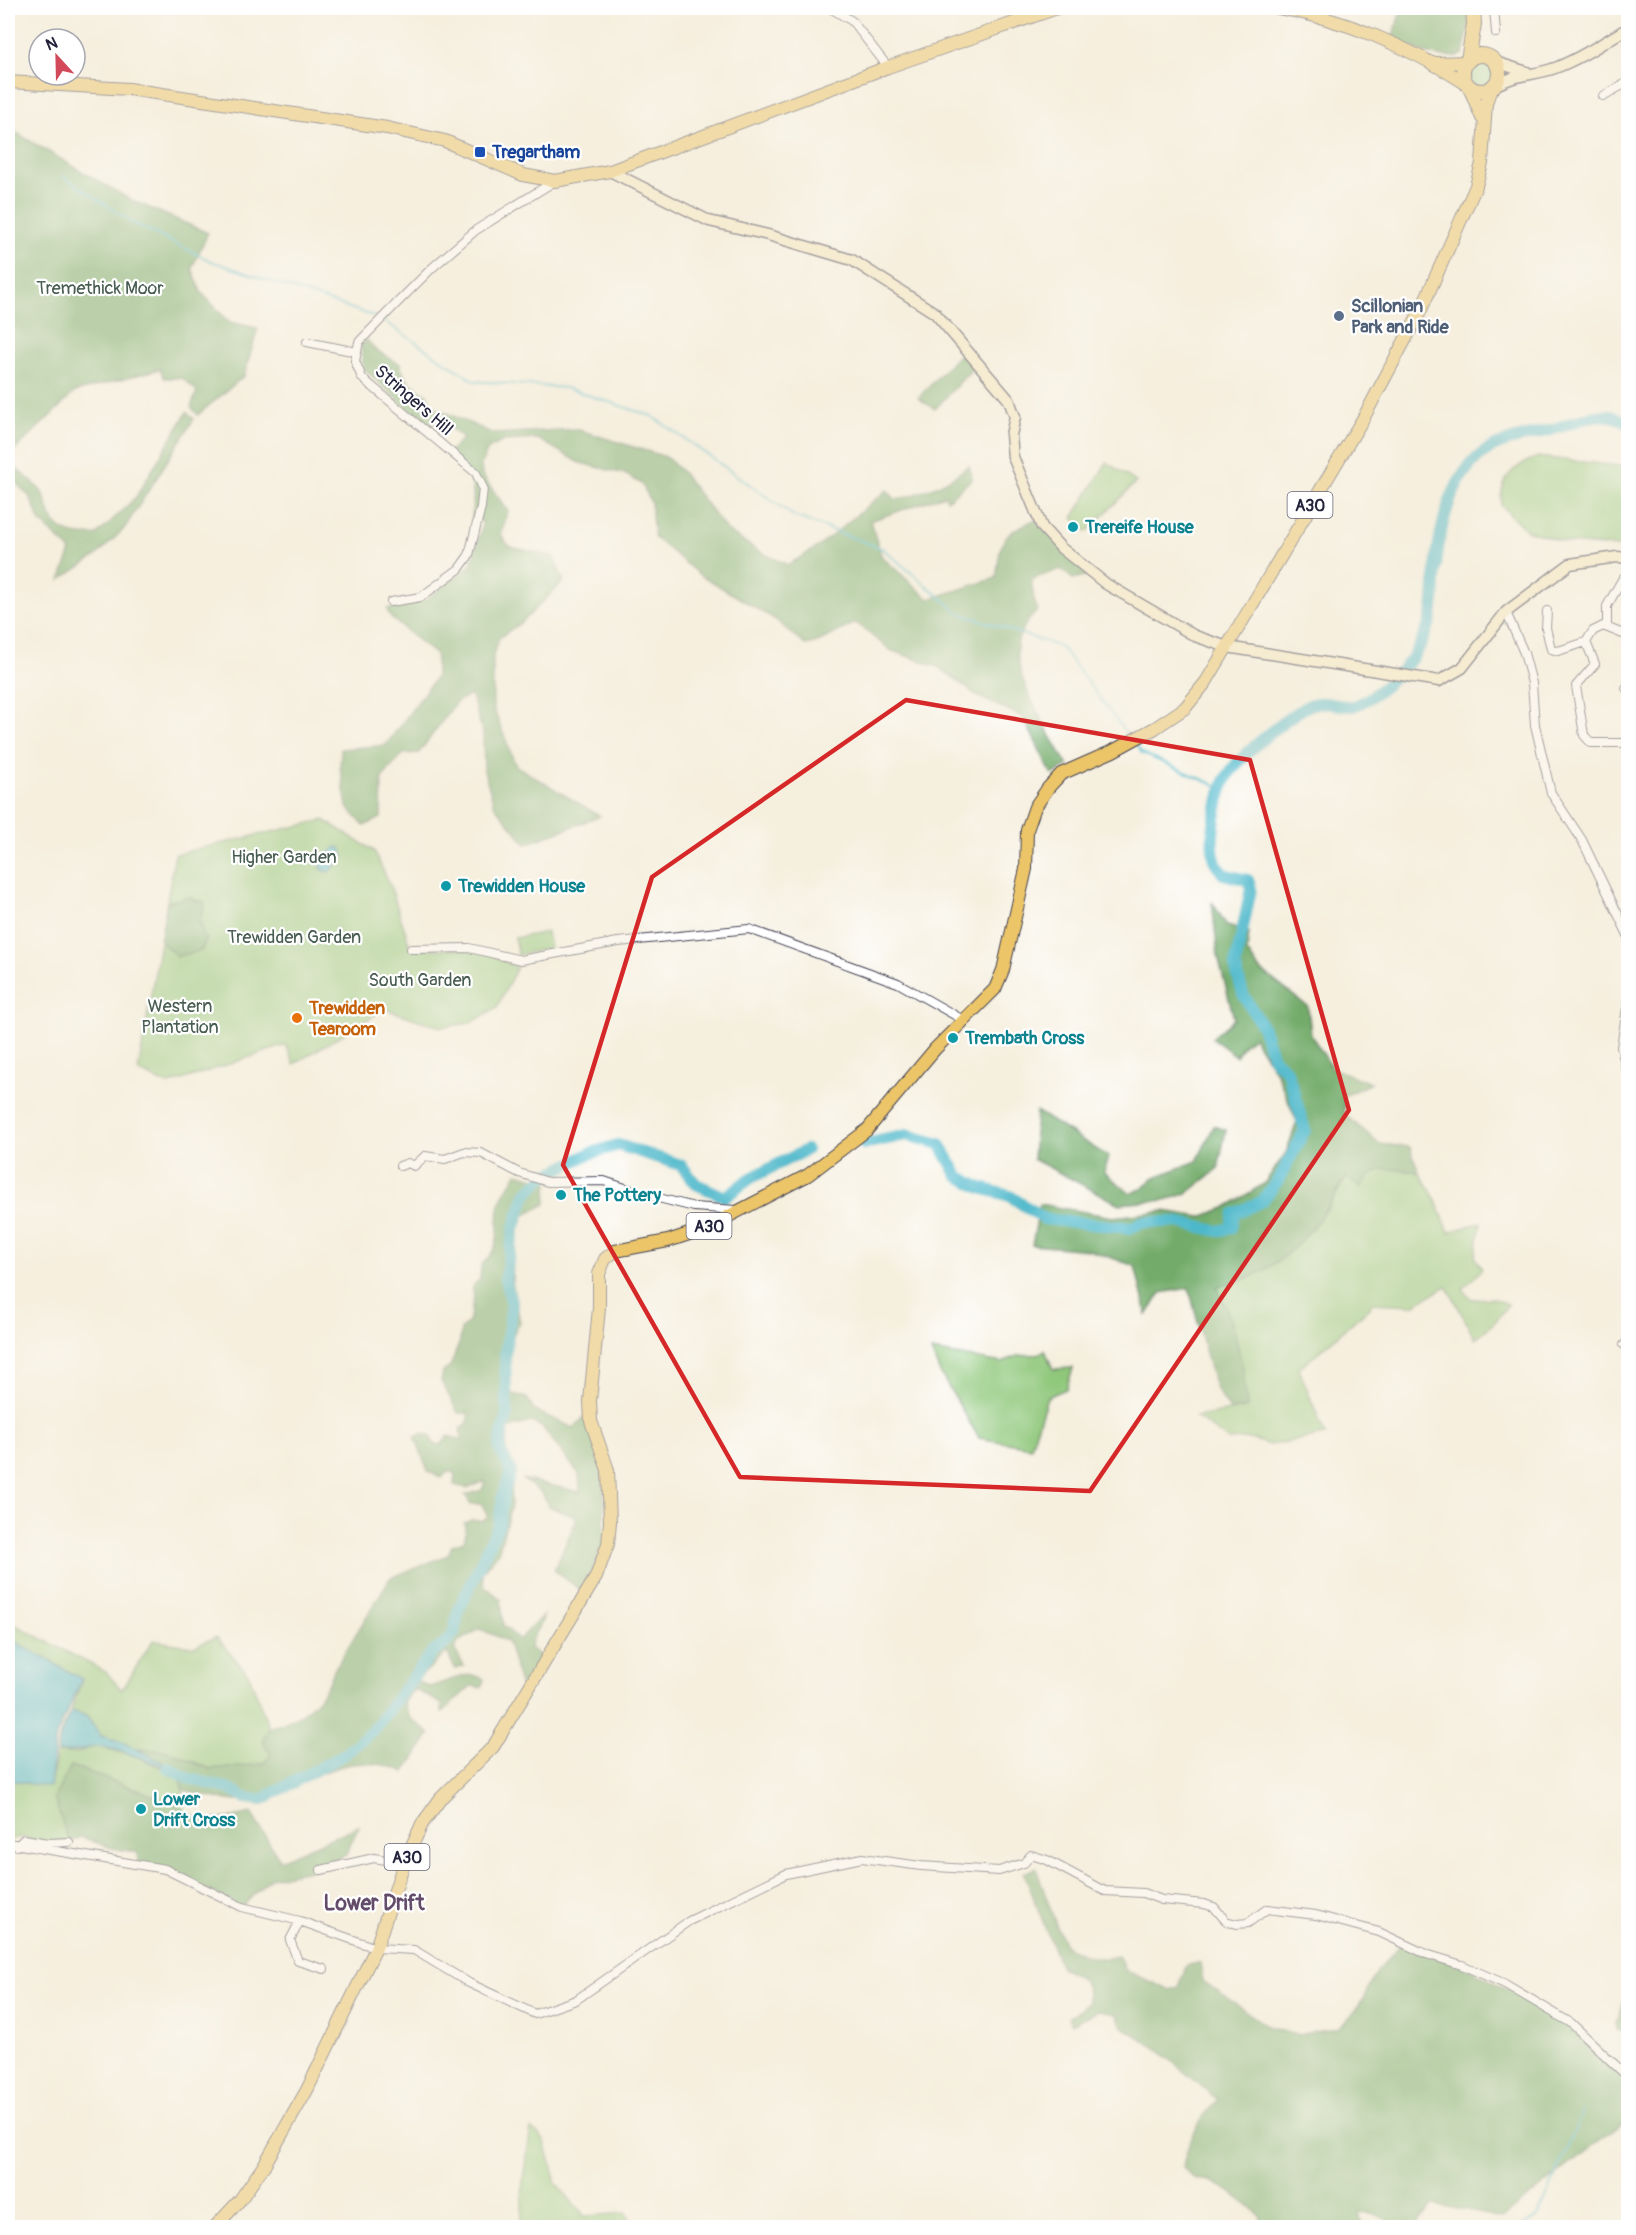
<svg xmlns="http://www.w3.org/2000/svg" width="1636" height="2235" viewBox="0 0 1636 2235" font-family="Pangolin,sans-serif">
<style>
.green{fill:#8fc77a;stroke:#58745a;stroke-width:1.5}
.forest{fill:#73ac6a;stroke:#4a6752;stroke-width:1.5}
.water{fill:#4db8ca;stroke:#386d82;stroke-width:1.5}
.lines{fill:none;stroke-linecap:round;stroke-linejoin:round}
.stream{stroke:#4db8ca;stroke-width:2}
.river{stroke:#4db8ca;stroke-width:12}
.street-casing{stroke:#424153;stroke-width:10}
.secondary-casing{stroke:#424153;stroke-width:13}
.primary-casing{stroke:#424153;stroke-width:14}
.highway-casing{stroke:#424153;stroke-width:16}
.street{stroke:#fff;stroke-width:8}
.secondary{stroke:#f7e8c3;stroke-width:10}
.primary{stroke:#ecc569;stroke-width:12}
.highway{stroke:#ecc569;stroke-width:14}
.marked{fill:none;stroke:#d62828;stroke-width:4.5;stroke-linejoin:round}
.transit-dot{fill:#1a4fb4;stroke:#fff;stroke-width:2}
.service-dot{fill:#5c6f8a;stroke:#fff;stroke-width:2}
.culture-dot{fill:#0f9aa8;stroke:#fff;stroke-width:2}
.food-dot{fill:#e8710a;stroke:#fff;stroke-width:2}
.labels{text-anchor:middle;stroke-width:4.5;stroke-linejoin:round;paint-order:stroke}
.shield{fill:#fff;stroke:#646476;stroke-width:1.5}
.shield-label{font-size:16px;font-weight:bold;fill:#22223b}
.transit-label{font-size:18px;font-weight:bold;fill:#164399;stroke:#fff;text-anchor:start}
.park-label{font-size:18px;fill:#485c51;stroke:#fff}
.service-label{font-size:18px;font-weight:bold;fill:#4e5e75;stroke:#fff;text-anchor:start}
.street-label{font-size:18px;fill:#22223b;stroke:#fff}
.culture-label{font-size:18px;font-weight:bold;fill:#0d838f;stroke:#fff;text-anchor:start}
.food-label{font-size:18px;font-weight:bold;fill:#c56008;stroke:#fff;text-anchor:start}
.quarter-label{font-size:21px;font-weight:bold;fill:#624c6a;stroke:#fff}
</style>
<rect width="100%" height="100%" fill="#fff"/>
<filter id="ink" filterUnits="userSpaceOnUse"><feTurbulence type="fractalNoise" baseFrequency=".0167" numOctaves="2"/><feDisplacementMap in="SourceGraphic" scale="12" xChannelSelector="R" yChannelSelector="G"/><feConvolveMatrix kernelMatrix="1 2 1 2 8 2 1 2 1" color-interpolation-filters="sRGB"/></filter>
<filter id="wash" filterUnits="userSpaceOnUse"><feTurbulence type="fractalNoise" baseFrequency=".008" numOctaves="4" result="noise"/><feDisplacementMap in="SourceGraphic" scale="24" xChannelSelector="R" yChannelSelector="G"/><feGaussianBlur stdDeviation="1.35" result="paint"/><feColorMatrix in="noise" values="0 0 0 0 0 0 0 0 0 0 0 0 0 0 0 0 0 1.4 0 .05"/><feComposite in="paint" operator="in"/></filter>
<g filter="url(#wash)">
<rect width="100%" height="100%" fill="#f5efde"/>
<path class="green" d="M1467 73a14 14 0 1 1 28 0a14 14 0 1 1-28 0Z
M 1538,457 L 1628,467 L 1628,548 L 1567,543 L 1526,530 L 1501,505 C 1500,477 1513,466 1538,457 Z
M 1107,462 L 1136,482 L 1087,532 L 1073,518 Z
M 324,820 L 374,851 L 390,885 L 411,949 L 479,949 L 517,967 L 497,1007 L 471,1023 L 440,1027 L 385,1009 L 294,1064 L 286,1045 L 167,1085 L 138,1071 L 175,854 Z
M 547,932 L 550,948 L 518,955 L 514,938 Z
M 1386,1168 L 1419,1172 L 1435,1198 L 1449,1232 L 1481,1222 L 1475,1258 L 1482,1269 L 1463,1289 L 1472,1299 L 1492,1298 L 1508,1304 L 1495,1322 L 1475,1339 L 1447,1286 L 1413,1305 L 1371,1303 L 1370,1307 L 1299,1369 L 1325,1435 L 1270,1445 L 1249,1439 L 1228,1440 L 1196,1417 L 1247,1408 C 1242,1364 1234,1327 1217,1287 L 1253,1275 L 1326,1211 L 1346,1177 L 1368,1174 Z
M 1045,1350 L 1053,1369 L 1073,1368 L 1066,1389 L 1047,1397 L 1031,1447 L 979,1438 L 939,1371 L 931,1351 L 1003,1363 C 1023,1349 1029,1361 1045,1350 Z
M 8,1621 L 106,1672 L 122,1690 L 153,1640 L 193,1647 L 216,1637 L 249,1675 L 269,1728 L 263,1741 L 272,1755 L 263,1764 L 210,1769 L 168,1751 L 134,1749 L 101,1736 L 86,1716 L 71,1711 L 82,1679 L 8,1638 Z
M 96,1746 L 136,1756 L 179,1775 L 183,1790 L 184,1812 L 174,1803 L 71,1766 L 69,1842 L 48,1843 L 20,1837 L 8,1841 L 8,1780 L 50,1787 L 57,1752 L 75,1753 Z
M 531,2128 L 545,2141 L 556,2183 L 584,2216 L 626,2213 L 634,2227 L 521,2227 L 523,2179 Z"/>
<path class="forest" d="M 1402,8 L 1468,8 L 1469,24 L 1463,55 C 1437,62 1415,49 1392,39 Z
M 8,128 L 129,199 L 208,233 L 192,268 L 201,292 L 229,322 L 258,328 L 244,376 L 198,415 L 191,407 L 197,391 L 182,378 L 164,378 L 160,369 L 75,392 L 12,453 L 15,468 C 25,476 36,483 43,494 C 47,501 48,509 51,517 C 60,535 80,536 97,535 L 136,497 L 187,412 L 194,419 L 124,529 L 95,557 L 60,580 L 71,551 L 40,521 L 30,497 L 8,475 Z
M 367,340 L 375,350 L 400,364 C 404,381 413,386 427,394 L 431,406 L 494,434 L 576,429 L 666,457 L 682,472 L 727,531 L 758,551 L 788,565 L 818,547 L 887,490 L 896,500 C 924,492 947,484 969,465 L 972,479 L 947,500 L 945,495 L 870,521 L 882,557 L 929,599 L 996,578 C 1002,539 998,535 1037,519 L 1088,575 L 1073,579 L 1060,569 L 1031,580 L 1034,600 L 1038,610 C 1030,618 1023,626 1019,637 C 1007,671 1052,736 1068,766 L 1052,775 L 1023,717 L 979,697 L 938,667 L 890,650 L 856,623 C 841,629 820,644 805,645 L 776,620 L 700,575 L 654,537 L 651,503 L 642,484 L 625,474 L 580,463 L 538,439 L 503,441 L 488,449 L 481,465 L 482,475 L 508,511 L 501,535 L 510,547 L 553,556 L 564,581 L 522,622 L 499,638 L 493,655 L 493,707 L 516,766 L 600,816 L 526,844 L 494,805 L 484,771 L 483,733 L 471,695 L 456,702 L 419,753 L 403,754 L 382,778 L 381,818 L 364,826 L 347,807 L 340,767 L 341,749 L 386,745 L 436,677 L 436,655 L 391,618 L 387,609 L 427,599 L 471,565 L 483,523 L 472,517 C 476,481 473,477 446,455 L 463,438 L 441,421 L 427,426 L 363,368 L 361,346 Z
M 963,350 L 974,367 L 935,409 L 918,398 Z
M 189,897 L 196,901 L 203,901 L 205,904 L 199,923 L 202,925 L 203,935 L 207,938 L 201,951 L 177,956 L 160,941 L 167,902 Z
M 1212,902 L 1227,926 L 1249,932 L 1247,952 L 1258,968 L 1308,1007 L 1311,1035 L 1332,1068 L 1371,1083 L 1344,1096 L 1344,1114 L 1380,1144 L 1410,1147 L 1419,1172 C 1394,1169 1376,1162 1360,1187 L 1346,1177 C 1323,1216 1296,1257 1252,1276 C 1241,1281 1228,1283 1217,1287 L 1232,1322 L 1243,1368 L 1247,1408 L 1230,1410 L 1215,1388 L 1189,1288 L 1161,1293 L 1147,1315 L 1135,1266 L 1089,1250 L 1032,1245 L 1040,1204 L 1113,1217 L 1164,1211 L 1201,1217 L 1225,1208 L 1264,1184 L 1286,1153 L 1297,1122 L 1277,1074 L 1253,1037 L 1243,1045 L 1236,1056 L 1212,1038 L 1234,1019 L 1218,956 Z
M 1036,1111 L 1109,1157 L 1104,1172 L 1130,1193 L 1142,1189 L 1153,1178 L 1197,1161 L 1214,1126 L 1226,1130 L 1218,1169 L 1186,1194 L 1165,1200 L 1119,1204 L 1033,1159 Z
M 517,1173 L 548,1182 L 546,1204 L 515,1220 L 512,1281 L 520,1322 C 505,1344 506,1369 512,1394 L 527,1398 L 535,1411 L 574,1428 L 585,1416 L 604,1470 L 604,1543 L 583,1592 L 554,1570 L 577,1518 L 548,1506 L 543,1494 L 522,1479 L 580,1492 L 579,1474 L 542,1427 L 531,1422 L 509,1428 L 505,1451 L 512,1471 L 511,1506 L 498,1553 L 482,1572 L 484,1586 L 501,1599 L 503,1625 L 519,1640 L 543,1615 C 543,1629 531,1634 530,1648 L 545,1659 L 525,1695 C 515,1677 514,1659 507,1641 L 480,1629 L 459,1641 L 454,1649 L 464,1666 L 455,1669 L 447,1652 L 416,1681 L 430,1687 L 461,1676 L 473,1675 L 484,1679 L 482,1688 L 471,1686 L 442,1713 L 442,1704 L 414,1689 L 403,1702 L 410,1718 L 430,1734 L 405,1772 C 344,1744 304,1790 247,1801 C 233,1804 199,1793 183,1790 L 179,1775 L 134,1749 L 168,1751 L 210,1769 L 263,1764 L 271,1755 L 263,1741 L 269,1728 C 301,1718 324,1702 334,1670 L 390,1578 L 448,1555 L 452,1545 L 464,1541 L 466,1532 L 464,1523 L 472,1520 L 482,1521 L 488,1518 L 482,1504 L 471,1504 L 465,1495 L 482,1490 L 485,1481 L 467,1488 L 454,1485 L 455,1474 L 449,1471 L 441,1478 L 428,1471 L 415,1437 L 423,1433 L 430,1435 L 434,1444 L 441,1445 L 448,1436 L 459,1439 L 462,1438 L 460,1429 L 468,1423 L 468,1413 L 458,1413 L 441,1381 L 443,1372 L 450,1367 L 460,1341 L 461,1329 L 469,1322 L 474,1296 L 472,1287 L 480,1279 L 481,1265 C 503,1246 496,1233 499,1208 C 501,1197 512,1183 517,1173 Z
M 71,1766 L 174,1803 C 198,1827 221,1820 251,1813 L 280,1860 L 359,1826 L 346,1855 L 320,1868 L 270,1878 L 242,1907 L 165,1869 L 138,1866 L 137,1852 L 111,1848 L 81,1837 L 69,1842 L 54,1798 Z
M 1036,1868 C 1041,1882 1059,1936 1065,1944 C 1077,1957 1103,1961 1118,1956 L 1125,1970 L 1169,1990 L 1179,1987 L 1186,1966 L 1200,1962 L 1203,1981 L 1267,2026 L 1296,2035 L 1338,2028 L 1359,2006 L 1377,1972 L 1403,1942 L 1462,1965 L 1571,2023 L 1621,2071 L 1628,2063 L 1628,2119 L 1502,2218 L 1433,2204 L 1415,2227 C 1390,2227 1378,2211 1359,2213 L 1362,2227 L 1263,2227 L 1260,2215 L 1229,2191 L 1211,2181 L 1195,2179 L 1183,2168 C 1185,2146 1202,2114 1218,2100 L 1156,2048 L 1123,2027 L 1116,2014 L 1098,2011 L 1072,2024 L 1069,2018 L 1088,2002 C 1090,1980 1078,1976 1061,1968 L 1024,1873 Z
M 1628,1995 L 1628,2034 L 1617,2030 L 1616,2023 C 1623,2014 1620,2004 1628,1995 Z"/>
<path class="water" d="M 336,847 L 341,848 L 344,857 L 329,872 L 322,870 L 321,865 L 325,857 Z
M 8,1638 L 82,1679 L 56,1736 L 50,1787 L 8,1780 Z
M 71,1711 L 86,1716 L 101,1736 L 122,1742 L 160,1761 L 168,1768 C 155,1762 107,1745 95,1747 C 78,1749 77,1753 57,1752 L 60,1735 Z"/>
<g class="lines">
<path class="stream" d="M 63,176 L 133,223 L 211,261 L 379,318
M 384,321 L 474,381 L 566,388 L 652,416 L 794,516 L 883,549 L 959,613 L 1061,647 L 1129,737
M 1135,744 L 1142,753 L 1222,788
M 1516,2228 L 1538,2217 L 1583,2111"/>
<path class="river" d="M 864,1144 L 907,1135 L 940,1144 L 958,1176 L 981,1188 L 1010,1196 L 1044,1219 L 1130,1228 L 1142,1222 L 1176,1222 L 1218,1231 L 1231,1228 L 1234,1214 L 1262,1201 L 1279,1179 L 1305,1130 L 1287,1071 L 1273,1058 L 1262,1026 L 1243,994 L 1235,966 L 1251,889 L 1248,880 L 1223,874 C 1217,865 1213,859 1213,849 C 1211,832 1219,788 1229,774 C 1241,755 1284,720 1304,708 C 1322,697 1334,707 1352,706 C 1366,704 1397,677 1406,666 C 1416,654 1425,637 1430,622 C 1436,605 1434,585 1436,568 C 1439,528 1452,469 1491,448 C 1511,437 1538,435 1560,427 C 1583,419 1607,407 1628,424
M 543,1177 L 589,1154 L 618,1145 L 681,1165 L 696,1184 L 725,1197 L 751,1178 L 806,1150
M 168,1768 L 187,1778 L 230,1789 L 245,1798 L 261,1800 L 345,1754 L 373,1730 L 432,1653 L 444,1645 L 454,1633 L 459,1609 L 499,1524 L 503,1496 L 511,1471 L 499,1448 L 507,1415 L 505,1355 L 512,1304 L 505,1279 L 514,1229 L 526,1194 L 538,1182"/>
</g>
</g>
<g filter="url(#ink)">
<g class="lines">
<defs>
<path id="street" d="M 830,8 L 852,21 L 888,67
M 1494,8 L 1496,33
M 1603,96 L 1628,82
M 307,342 L 357,352
M 391,602 L 421,597 L 459,569 L 469,555 L 481,507 L 483,488 L 476,473 L 362,378 L 355,361 L 359,342 L 398,302 L 432,268 L 476,230 L 555,181
M 1547,611 L 1546,628 L 1551,649 L 1558,651 L 1586,642
M 1506,612 L 1524,653 L 1532,683 L 1535,725 L 1551,793 L 1582,840 L 1628,935
M 1607,627 L 1607,606 L 1623,578
M 1586,642 L 1595,664 L 1576,686 L 1584,735 L 1591,743 L 1628,743
M 1586,642 L 1593,631 L 1603,626 L 1628,636
M 1626,688 L 1628,687
M 411,949 L 469,948 L 521,960 L 618,942 L 749,929 L 898,983 L 965,1021
M 1628,1001 L 1621,1047 L 1628,1076
M 400,1166 L 408,1163 L 414,1166 L 425,1156 L 445,1159 L 464,1152 L 481,1153 L 519,1173 L 548,1182 L 604,1181 L 643,1194 L 694,1207 L 736,1210
M 1624,1345 L 1628,1341
M 8,1843 L 165,1869 L 242,1907 L 300,1921 L 376,1948 L 414,1950 L 469,1983 L 535,2014 L 576,2000 L 689,1921 L 786,1874 L 862,1858 L 921,1866 L 999,1871 L 1024,1863 L 1031,1855 L 1047,1860 L 1105,1891 L 1143,1893 L 1162,1900 L 1204,1904 L 1214,1907 L 1226,1921 L 1237,1924 L 1248,1923 L 1267,1909 L 1316,1915 L 1379,1932 L 1426,1954 L 1462,1965 L 1505,1984 L 1571,2023 L 1628,2077
M 17,1846 L 24,1839 L 48,1843 L 69,1842
M 321,1870 L 374,1858 L 404,1863
M 300,1921 L 290,1940 L 298,1961 L 324,1969"/>
<path id="secondary" d="M 1495,62 L 1527,72
M 1494,86 C 1517,73 1533,76 1555,68 C 1582,58 1604,42 1628,28
M 610,171 L 709,221 L 768,235 L 852,260 L 935,313 L 1009,400 L 1015,417 L 1011,435 L 1013,457 L 1042,527 L 1061,548 L 1106,584 L 1195,636 L 1227,647 L 1439,681 L 1462,668 L 1506,612 L 1570,564 L 1617,557 L 1628,558"/>
<path id="primary" d="M 1278,8 C 1343,18 1411,48 1465,83
M 1435,63 L 1466,62
M 8,82 L 129,89 L 387,128 L 445,141 L 523,175 L 555,181 L 610,171 L 888,67 L 1057,8
M 1469,87 L 1482,118
M 214,2228 L 240,2200 L 263,2167 L 307,2090 L 376,1948 L 404,1863 L 422,1824 L 441,1798 L 493,1747 L 596,1577 L 608,1544 L 610,1522 L 608,1470 L 591,1421 L 590,1401 L 599,1308 L 599,1274 L 605,1259 L 615,1251 L 668,1241 L 704,1229 L 808,1175 L 867,1130 L 935,1049 L 995,989 L 1003,970 L 1026,869 L 1027,830 L 1035,807 L 1048,788 L 1061,774 L 1113,751 L 1155,728 L 1185,708 L 1206,682 L 1364,417 L 1420,312 L 1476,186 L 1482,163 L 1486,103 L 1491,88"/>
<path id="highway" d="M1463 73a18 18 0 1 1 36 0a18 18 0 1 1-36 0Z
M 1468,60 L 1474,24 L 1473,8"/>
</defs>
<use href="#street" class="street-casing"/>
<use href="#secondary" class="secondary-casing"/>
<use href="#primary" class="primary-casing"/>
<use href="#highway" class="highway-casing"/>
<use href="#street" class="street"/>
<use href="#secondary" class="secondary"/>
<use href="#primary" class="primary"/>
<use href="#highway" class="highway"/>
</g>
</g>
<path d="M0 0H1636V2235H0ZM 906,700 L 1250,760 L 1349,1110 L 1090,1491 L 740,1477 L 563,1165 L 652,877 Z" fill="#f5efde" fill-opacity=".55" fill-rule="evenodd"/>
<path class="marked" d="M 906,700 L 1250,760 L 1349,1110 L 1090,1491 L 740,1477 L 563,1165 L 652,877 Z"/>
<rect class="transit-dot" x="474" y="146" width="12" height="12" rx="3"/>
<circle class="service-dot" cx="1339" cy="316" r="6"/>
<g class="culture-dot">
<circle cx="1073" cy="527" r="6"/>
<circle cx="446" cy="886" r="6"/>
<circle cx="953" cy="1038" r="6"/>
<circle cx="561" cy="1195" r="6"/>
<circle cx="141" cy="1809" r="6"/>
</g>
<circle class="food-dot" cx="297" cy="1018" r="6"/>
<g class="labels">
<g class="shield">
<rect x="1287.5" y="492" width="45" height="26" rx="4.5"/>
<rect x="686.5" y="1213" width="45" height="26" rx="4.5"/>
<rect x="384.5" y="1844" width="45" height="26" rx="4.5"/>
</g>
<g class="shield-label">
<text x="1310" y="511">A30</text>
<text x="709" y="1232">A30</text>
<text x="407" y="1863">A30</text>
</g>
<g class="transit-label">
<text x="492" y="158">Tregartham</text>
</g>
<g class="park-label">
<text x="100" y="294">Tremethick Moor</text>
<text x="284" y="863">Higher Garden</text>
<text x="294" y="943">Trewidden Garden</text>
<text x="420" y="986">South Garden</text>
<text x="180" y="1012">Western<tspan x="180" dy="21">Plantation</tspan></text>
</g>
<g class="service-label">
<text x="1351" y="312">Scillonian<tspan x="1351" dy="21">Park and Ride</tspan></text>
</g>
<g class="street-label">
<text transform="translate(414 400) rotate(41)" y="6">Stringers Hill</text>
</g>
<g class="culture-label">
<text x="1085" y="533">Trereife House</text>
<text x="458" y="892">Trewidden House</text>
<text x="965" y="1044">Trembath Cross</text>
<text x="573" y="1201">The Pottery</text>
<text x="153" y="1805">Lower<tspan x="153" dy="21">Drift Cross</tspan></text>
</g>
<g class="food-label">
<text x="309" y="1014">Trewidden<tspan x="309" dy="21">Tearoom</tspan></text>
</g>
<g class="quarter-label">
<text x="374" y="1910">Lower Drift</text>
</g>
</g>
<rect width="1636" height="2235" fill="none" stroke="#fff" stroke-width="30"/>
<g transform="translate(57 57) rotate(338)"><circle r="28" fill="#ffffff" stroke="#a7a7b1" stroke-width="1.5"/>
<path d="M0-4.5L10 22L0 15L-10 22Z" fill="#d1495b"/>
<text y="-9" font-size="16" font-weight="bold" text-anchor="middle" fill="#22223b">N</text>
</g>
</svg>
